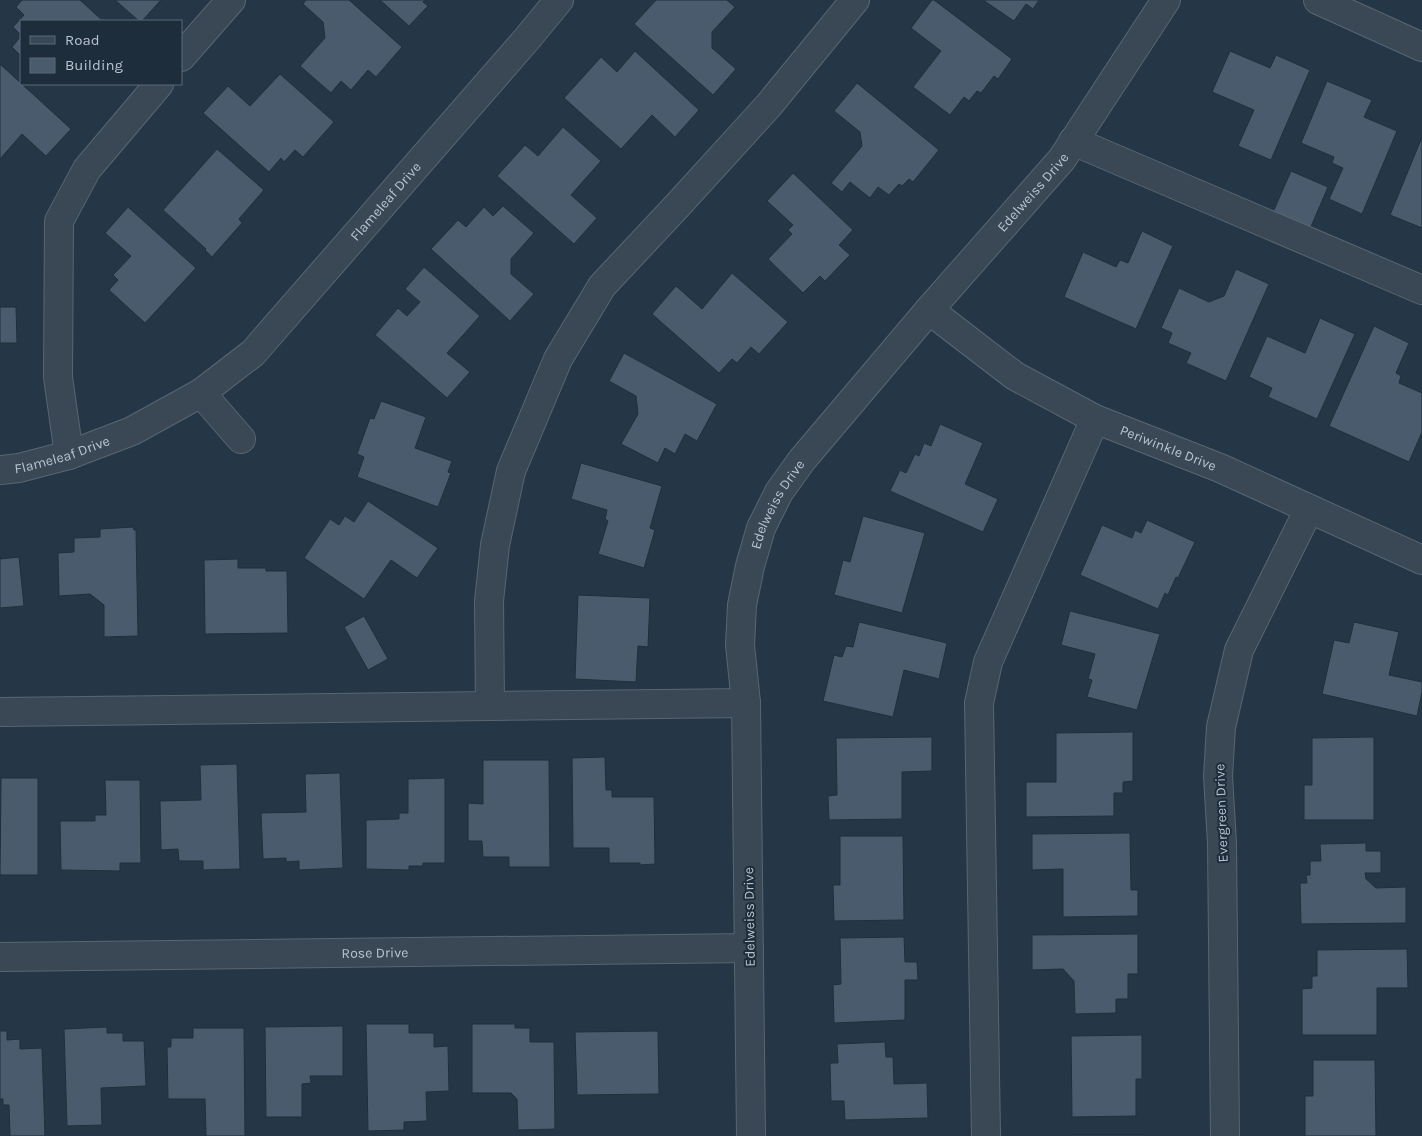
<svg xmlns="http://www.w3.org/2000/svg" width="1422" height="1136" viewBox="0 0 1422 1136" font-family="Karla,sans-serif">
<style>
.building{fill:#495b6c;stroke:#202f3d}
.lines{fill:none;stroke-linecap:round;stroke-linejoin:round}
.minor-casing{stroke:#596672;stroke-width:30}
.minor{stroke:#3a4855;stroke-width:28}
.labels{text-anchor:middle;stroke-width:4;stroke-linejoin:round;paint-order:stroke}
.street-label{font-size:14px;fill:#b8c3ce;stroke:#1e2d3b}
</style>
<rect width="100%" height="100%" fill="#253746"/>
<path class="building" d="M 22,0 L 80,0 L 103,21 L 21,21 L 21,35 L 13,27 L 24,15 L 16,7 Z
M 115,0 L 161,0 L 142,21 L 139,21 Z
M 306,0 L 349,0 L 402,47 L 376,77 L 368,70 L 351,90 L 341,81 L 331,93 L 300,66 L 325,38 L 323,22 L 303,4 Z
M 380,0 L 425,0 L 423,2 L 428,6 L 409,26 Z
M 656,0 L 727,0 L 735,7 L 712,32 L 712,48 L 736,69 L 713,95 L 634,24 Z
M 932,0 L 934,0 L 1012,59 L 998,79 L 994,76 L 981,93 L 977,91 L 969,101 L 964,97 L 950,115 L 913,87 L 941,51 L 911,28 Z
M 983,0 L 1039,0 L 1033,9 L 1026,4 L 1014,21 Z
M 21,36 L 21,56 L 12,47 Z
M 635,51 L 699,110 L 675,137 L 652,115 L 621,149 L 564,98 L 601,57 L 617,72 Z
M 1230,51 L 1270,68 L 1276,55 L 1310,70 L 1271,160 L 1238,146 L 1254,110 L 1212,92 Z
M 0,64 L 71,129 L 46,156 L 22,134 L 0,159 Z
M 280,74 L 334,122 L 303,157 L 295,150 L 284,162 L 281,158 L 269,172 L 203,113 L 228,86 L 250,106 Z
M 1327,81 L 1372,100 L 1364,117 L 1397,131 L 1362,214 L 1329,199 L 1343,168 L 1332,163 L 1334,157 L 1301,143 Z
M 857,83 L 939,150 L 913,182 L 909,179 L 902,186 L 899,184 L 889,195 L 878,187 L 870,198 L 850,182 L 842,192 L 831,183 L 862,146 L 860,132 L 834,111 Z
M 563,127 L 601,161 L 571,195 L 597,218 L 574,244 L 497,176 L 525,145 L 538,156 Z
M 1422,137 L 1422,228 L 1390,215 Z
M 217,149 L 264,190 L 239,219 L 242,223 L 212,257 L 205,250 L 206,249 L 163,210 Z
M 1291,171 L 1328,187 L 1310,229 L 1273,212 Z
M 793,173 L 853,230 L 839,245 L 850,255 L 825,281 L 820,276 L 803,293 L 768,259 L 792,234 L 788,230 L 793,225 L 767,201 Z
M 503,206 L 534,233 L 511,259 L 511,274 L 534,294 L 510,321 L 431,249 L 458,220 L 466,227 L 484,207 L 493,216 Z
M 128,207 L 196,268 L 145,323 L 109,290 L 118,280 L 113,275 L 131,256 L 105,233 Z
M 1142,231 L 1173,246 L 1136,329 L 1064,297 L 1083,252 L 1116,267 L 1120,260 L 1128,263 Z
M 424,267 L 480,316 L 447,353 L 470,372 L 447,398 L 375,335 L 398,308 L 407,316 L 420,302 L 405,289 Z
M 1236,269 L 1269,284 L 1226,381 L 1186,363 L 1191,353 L 1168,343 L 1172,333 L 1161,328 L 1179,288 L 1209,302 L 1224,296 Z
M 732,273 L 788,322 L 759,354 L 751,347 L 737,363 L 732,359 L 719,373 L 652,314 L 676,286 L 702,309 Z
M 0,307 L 16,307 L 17,343 L 0,343 Z
M 1320,318 L 1355,334 L 1317,419 L 1268,397 L 1272,388 L 1249,377 L 1267,336 L 1305,353 Z
M 1374,326 L 1409,343 L 1396,373 L 1401,376 L 1399,383 L 1422,393 L 1422,432 L 1409,462 L 1329,426 Z
M 624,353 L 717,404 L 697,441 L 685,434 L 675,454 L 665,448 L 658,463 L 621,444 L 638,414 L 636,396 L 609,381 Z
M 381,401 L 426,417 L 415,448 L 452,461 L 448,472 L 451,473 L 438,507 L 357,477 L 364,457 L 357,454 L 370,418 L 374,419 Z
M 940,424 L 983,443 L 965,484 L 998,499 L 983,532 L 890,491 L 900,470 L 906,473 L 915,454 L 919,456 L 924,443 L 931,446 Z
M 581,463 L 662,486 L 650,528 L 655,530 L 644,568 L 598,554 L 608,521 L 605,519 L 607,510 L 571,499 Z
M 368,501 L 438,548 L 417,578 L 391,560 L 364,599 L 304,558 L 330,519 L 339,525 L 345,516 L 354,522 Z
M 863,516 L 925,533 L 902,613 L 834,595 L 843,560 L 850,562 Z
M 1147,520 L 1195,542 L 1178,578 L 1176,577 L 1168,595 L 1165,593 L 1158,609 L 1080,575 L 1102,525 L 1132,538 L 1135,530 L 1141,533 Z
M 133,527 L 134,530 L 136,530 L 138,636 L 104,637 L 104,605 L 90,594 L 59,596 L 58,553 L 74,552 L 74,538 L 100,537 L 100,529 Z
M 0,555 L 0,559 L 19,557 L 24,606 L 0,608 Z
M 238,559 L 238,568 L 266,568 L 266,571 L 287,571 L 288,633 L 205,634 L 204,560 Z
M 578,595 L 650,598 L 648,647 L 638,646 L 636,682 L 575,679 Z
M 1070,611 L 1160,634 L 1137,710 L 1087,697 L 1092,680 L 1088,679 L 1095,654 L 1061,645 Z
M 364,616 L 388,659 L 368,670 L 344,627 Z
M 859,622 L 947,643 L 939,679 L 904,670 L 893,717 L 823,701 L 834,655 L 842,657 L 846,646 L 853,647 Z
M 1354,622 L 1399,632 L 1389,675 L 1422,682 L 1422,692 L 1417,716 L 1322,694 L 1334,640 L 1349,643 Z
M 1133,732 L 1133,781 L 1123,782 L 1123,793 L 1114,793 L 1114,816 L 1026,817 L 1026,782 L 1056,782 L 1056,733 Z
M 932,737 L 932,771 L 902,772 L 902,819 L 829,820 L 828,796 L 837,795 L 836,738 Z
M 1374,737 L 1374,820 L 1304,820 L 1304,785 L 1312,785 L 1312,738 Z
M 605,757 L 606,790 L 612,790 L 612,797 L 654,797 L 655,864 L 640,865 L 640,863 L 609,863 L 609,848 L 573,848 L 572,758 Z
M 483,760 L 549,760 L 550,867 L 509,867 L 509,857 L 483,857 L 482,841 L 468,841 L 468,803 L 483,804 Z
M 237,764 L 240,869 L 203,870 L 203,861 L 179,861 L 178,849 L 161,850 L 160,801 L 201,800 L 200,765 Z
M 340,773 L 343,868 L 299,870 L 299,861 L 286,862 L 286,858 L 263,859 L 261,813 L 306,812 L 305,774 Z
M 1,778 L 38,778 L 38,875 L 0,875 Z
M 445,778 L 445,863 L 423,863 L 423,866 L 409,866 L 409,870 L 366,869 L 366,820 L 399,819 L 399,813 L 408,813 L 408,779 Z
M 105,780 L 140,780 L 141,863 L 120,863 L 120,871 L 61,870 L 60,821 L 95,821 L 95,815 L 106,815 Z
M 1130,833 L 1131,890 L 1138,890 L 1138,916 L 1063,917 L 1063,869 L 1032,870 L 1032,834 Z
M 840,836 L 903,836 L 904,920 L 834,921 L 833,885 L 840,885 Z
M 1366,843 L 1366,851 L 1381,851 L 1381,873 L 1365,873 L 1366,879 L 1376,888 L 1406,887 L 1406,923 L 1301,924 L 1300,883 L 1307,883 L 1306,875 L 1310,875 L 1310,861 L 1321,861 L 1320,844 Z
M 1138,934 L 1138,974 L 1128,974 L 1128,999 L 1116,999 L 1116,1013 L 1075,1014 L 1074,981 L 1063,969 L 1032,970 L 1032,935 Z
M 904,937 L 905,962 L 917,962 L 918,980 L 905,980 L 905,1020 L 834,1023 L 833,985 L 841,984 L 840,938 Z
M 1407,949 L 1408,988 L 1377,988 L 1377,1035 L 1302,1035 L 1302,989 L 1312,988 L 1312,976 L 1317,976 L 1317,950 Z
M 366,1024 L 409,1024 L 409,1033 L 434,1033 L 434,1047 L 448,1046 L 449,1091 L 426,1092 L 427,1121 L 404,1122 L 404,1130 L 368,1131 Z
M 472,1024 L 515,1024 L 515,1028 L 530,1028 L 530,1042 L 554,1042 L 555,1129 L 518,1130 L 517,1099 L 511,1093 L 472,1093 Z
M 343,1026 L 343,1076 L 310,1076 L 311,1083 L 302,1084 L 302,1117 L 266,1117 L 265,1027 Z
M 107,1027 L 107,1033 L 123,1033 L 123,1041 L 144,1041 L 146,1086 L 101,1088 L 102,1125 L 67,1126 L 64,1029 Z
M 193,1028 L 244,1028 L 245,1136 L 206,1136 L 205,1099 L 168,1099 L 167,1047 L 171,1047 L 171,1038 L 193,1038 Z
M 0,1031 L 7,1031 L 7,1040 L 20,1039 L 20,1049 L 42,1048 L 45,1136 L 10,1136 L 9,1105 L 3,1105 L 3,1099 L 0,1099 Z
M 658,1031 L 659,1094 L 577,1095 L 575,1032 Z
M 1142,1035 L 1142,1079 L 1136,1079 L 1136,1116 L 1072,1117 L 1071,1036 Z
M 885,1042 L 886,1057 L 893,1057 L 894,1084 L 927,1083 L 928,1118 L 845,1120 L 844,1101 L 831,1101 L 830,1063 L 838,1063 L 837,1044 Z
M 1313,1060 L 1375,1060 L 1376,1136 L 1305,1136 L 1305,1096 L 1313,1096 Z
M 1069,1135 L 1146,1135 L 1146,1136 L 1069,1136 Z"/>
<g class="lines">
<defs>
<g id="minor">
<path d="M 1318,0 L 1422,47"/>
<path d="M 181,57 L 231,0"/>
<path d="M 1073,141 L 1422,290"/>
<path id="s1" d="M 929,310 L 1015,376 L 1095,419 L 1220,468 L 1422,560"/>
<path d="M 201,393 L 241,439"/>
<path d="M 69,455 L 58,377 L 59,221 L 87,169 L 159,84"/>
<path id="s2" d="M 0,470 L 19,468 L 69,455 L 132,431 L 201,393 L 253,353 L 526,40 L 559,0"/>
<path d="M 490,706 L 489,601 L 495,545 L 511,471 L 558,359 L 602,286 L 677,206 L 769,105 L 855,0"/>
<path d="M 0,712 L 746,703"/>
<path id="s3" d="M 0,957 L 749,948"/>
<path id="s4" d="M 751,1136 L 746,703 L 740,645 L 742,605 L 750,566 L 761,528 L 779,492 L 802,460 L 929,310 L 1062,159 L 1166,0"/>
<path d="M 986,1136 L 979,703 L 988,662 L 1095,419"/>
<path d="M 1225,1136 L 1222,843 L 1218,776 L 1221,727 L 1239,650 L 1309,509"/>
</g>
</defs>
<use href="#minor" class="minor-casing"/>
<use href="#minor" class="minor"/>
</g>
<g class="labels">
<g class="street-label">
<text dy="5" stroke="none"><textPath href="#s4" startOffset="1044">Edelweiss Drive</textPath></text>
<text dy="5" stroke="none"><textPath href="#s2" startOffset="484">Flameleaf Drive</textPath></text>
<text dy="5" stroke="none"><textPath href="#s1" startOffset="278">Periwinkle Drive</textPath></text>
<text dy="5" stroke="none"><textPath href="#s2" startOffset="64">Flameleaf Drive</textPath></text>
<text dy="5" stroke="none"><textPath href="#s4" startOffset="639">Edelweiss Drive</textPath></text>
<text transform="translate(1221 813) rotate(-92)" y="5">Evergreen Drive</text>
<text transform="translate(749 917) rotate(-91)" y="5">Edelweiss Drive</text>
<text dy="5" stroke="none"><textPath href="#s3" startOffset="375">Rose Drive</textPath></text>
</g>
</g>
<rect x="20" y="20" width="162" height="65" fill="#1e2d3b" stroke="#5c6976"/>
<rect x="30" y="36" width="25" height="8" fill="#3a4855" stroke="#5c6976"/>
<text x="65" y="45" font-size="15" fill="#b8c3ce">Road</text>
<rect x="30" y="58" width="25" height="15" fill="#495b6c" stroke="#5c6976"/>
<text x="65" y="70" font-size="15" fill="#b8c3ce">Building</text>
</svg>
